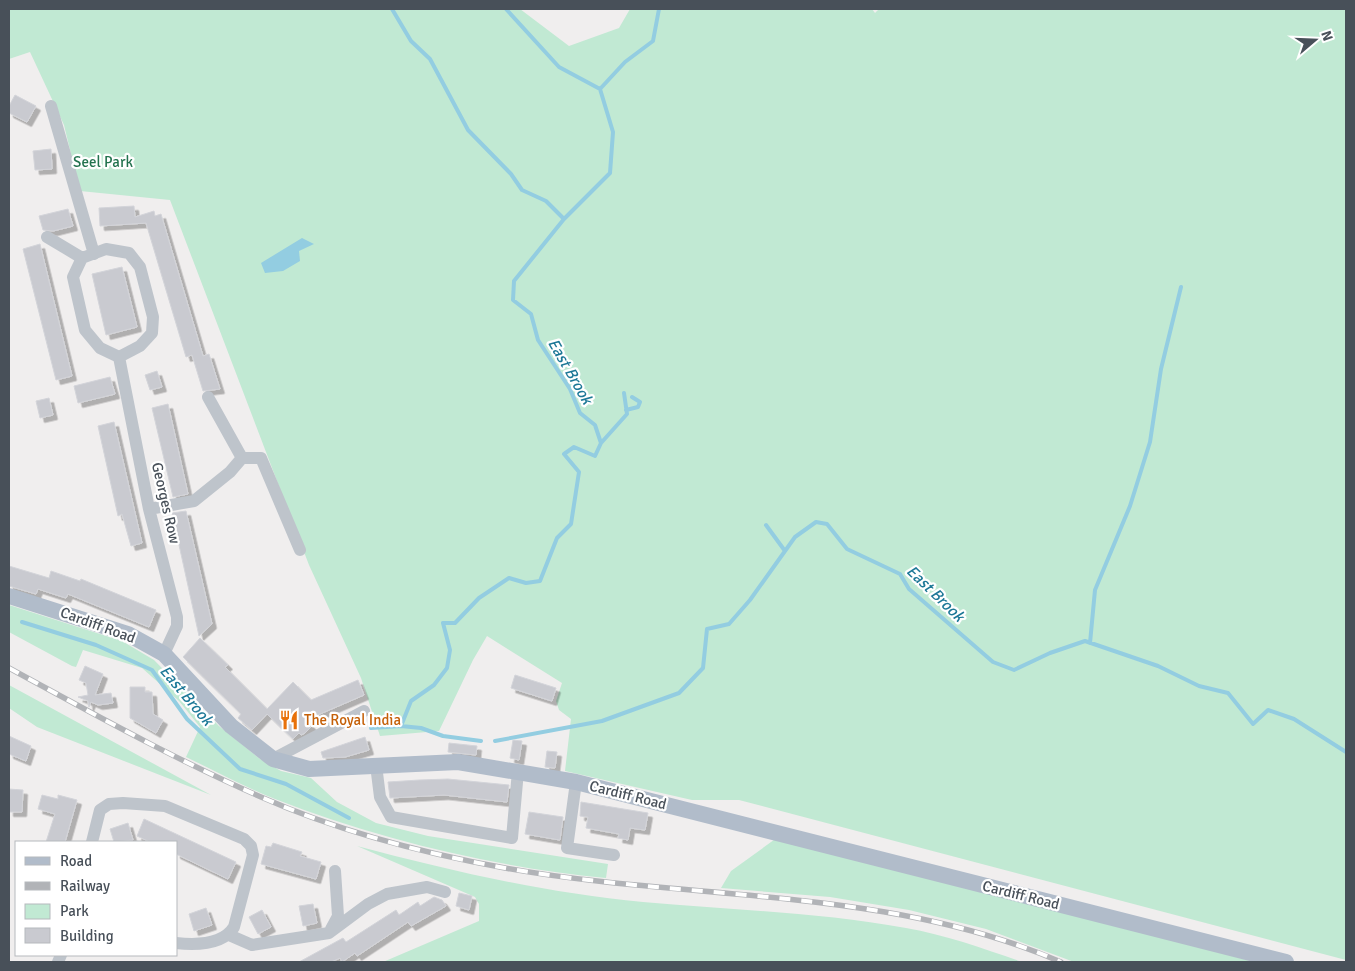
<svg xmlns="http://www.w3.org/2000/svg" width="1355" height="971" viewBox="0 0 1355 971" font-family="Signika,sans-serif">
<style>
.green{fill:#c1e9d3}
.water{fill:#93cde1}
.lines{fill:none;stroke-linecap:round;stroke-linejoin:round}
.stream{stroke:#93cde1;stroke-width:4}
.building{fill:#c9cad0;stroke:#d3d4d9;filter:url(#shadow)}
.minor{stroke:#bec4cb;stroke-width:12}
.major{stroke:#b1bcca;stroke-width:16}
.rail-casing{stroke:#b1b3b7;stroke-width:5.5}
.rail{stroke:#fff;stroke-width:4;stroke-dasharray:11;stroke-linecap:butt}
.labels{text-anchor:middle;stroke-width:4.5;stroke-linejoin:round;paint-order:stroke}
.park-label{font-size:15px;fill:#22724e;stroke:#fff}
.street-label{font-size:15px;fill:#485059;stroke:#fff}
.food-label{font-size:15px;fill:#c56008;stroke:#fff;text-anchor:start}
.water-label{font-size:16px;font-style:italic;fill:#1d7897;stroke:#fff}
</style>
<defs>
<filter id="shadow"><feDropShadow dx="4.5" dy="4.5" stdDeviation="0" flood-color="#0004"/></filter>
</defs>
<rect width="100%" height="100%" fill="#f0eeee"/>
<path class="green" d="M 9,9 L 520,9 L 569,46 L 619,28 L 630,9 L 872,9 L 875,13 L 879,9 L 1346,9 L 1346,960 L 739,800 L 692,800 L 565,771 L 571,719 L 559,710 L 556,701 L 562,683 L 487,636 L 473,660 L 439,731 L 380,736 L 361,678 L 309,565 L 170,200 L 80,191 L 64,125 L 30,52 L 9,59 Z
M 9,605 L 122,641 L 154,660 L 219,726 L 260,759 L 281,771 L 311,778 L 337,802 L 376,823 L 428,836 L 608,864 L 606,878 C 493,867 381,840 275,799 C 245,787 215,771 186,757 L 200,727 L 179,701 L 142,668 L 83,650 L 76,667 L 72,666 L 9,632 Z
M 9,685 L 211,795 L 37,727 L 9,708 Z
M 778,837 L 1255,962 L 1074,962 L 986,929 L 909,910 L 830,897 L 721,888 L 731,871 Z
M 357,846 C 451,871 546,893 643,902 C 731,910 819,912 906,928 C 946,935 985,949 1022,962 L 383,962 L 479,921 L 479,904 L 475,897 Z"/>
<path class="water" d="M 302,238 L 314,244 L 299,251 L 300,261 L 283,271 L 265,273 L 261,263 Z"/>
<g class="lines">
<path class="stream" d="M 392,9 L 411,41 L 430,59 L 468,130 L 511,174 L 522,190 L 546,201 L 564,219
M 506,9 L 559,67 L 600,89
M 626,410 L 638,407 L 640,402 L 632,397
M 601,443 L 627,414 L 624,393
M 766,525 L 785,551
M 22,622 L 96,645 L 152,670 L 187,719 L 240,769 L 286,784 L 349,818
M 1090,643 L 1095,590 L 1130,506 L 1150,442 L 1161,369 L 1181,287
M 401,726 L 421,728 L 443,736 L 481,741
M 371,728 L 401,726 L 411,701 L 434,685 L 447,668 L 450,650 L 443,623 L 455,623 L 479,598 L 509,578 L 526,583 L 540,581 L 557,538 L 571,524 L 579,472 L 564,454 L 574,447 L 595,456 L 601,443 L 595,425 L 580,413 L 570,389 L 538,340 L 531,314 L 513,300 L 514,281 L 564,219 L 610,173 L 613,132 L 600,89 L 625,62 L 653,41 L 659,9
M 495,741 L 602,721 L 679,693 L 703,668 L 707,629 L 729,624 L 750,600 L 795,537 L 816,522 L 827,524 L 847,549 L 900,574 L 909,589 L 993,662 L 1014,670 L 1050,653 L 1085,641 L 1158,666 L 1199,686 L 1228,693 L 1253,724 L 1268,710 L 1294,719 L 1346,752"/>
</g>
<path class="building" d="M 15,95 L 36,106 L 27,122 L 9,113 L 9,106 Z
M 51,149 L 52,169 L 35,170 L 33,151 Z
M 134,206 L 135,217 L 154,211 L 155,216 L 161,214 L 203,356 L 209,354 L 220,389 L 203,391 L 192,355 L 186,357 L 146,223 L 100,226 L 99,208 Z
M 68,209 L 73,226 L 53,231 L 43,230 L 39,216 Z
M 40,244 L 72,376 L 56,380 L 23,249 Z
M 122,267 L 137,327 L 106,335 L 92,274 Z
M 157,371 L 162,387 L 150,390 L 145,375 Z
M 110,377 L 115,394 L 78,403 L 74,386 Z
M 49,398 L 53,415 L 40,418 L 36,401 Z
M 168,404 L 188,494 L 173,497 L 152,408 Z
M 114,422 L 142,543 L 131,546 L 122,514 L 118,516 L 98,426 Z
M 186,511 L 212,624 L 199,636 L 172,513 Z
M 9,566 L 49,578 L 51,571 L 80,581 L 81,579 L 156,610 L 149,627 L 68,594 L 66,598 L 38,589 L 36,594 L 9,586 Z
M 200,638 L 228,665 L 225,667 L 267,709 L 293,682 L 311,700 L 358,680 L 364,695 L 306,720 L 312,726 L 305,733 L 301,735 L 299,733 L 293,739 L 267,714 L 252,730 L 238,718 L 241,714 L 183,657 Z
M 85,666 L 103,674 L 95,695 L 111,693 L 113,703 L 98,705 L 91,702 L 89,707 L 88,701 L 78,697 L 88,695 L 86,683 L 79,680 Z
M 515,675 L 556,688 L 552,701 L 511,688 Z
M 130,687 L 145,687 L 145,692 L 152,692 L 153,714 L 163,720 L 156,733 L 130,718 Z
M 9,736 L 31,746 L 26,761 L 9,754 Z
M 365,737 L 369,750 L 345,757 L 323,758 L 321,752 Z
M 513,740 L 522,741 L 519,760 L 510,758 Z
M 449,743 L 477,746 L 476,755 L 448,752 Z
M 547,751 L 557,752 L 555,768 L 545,767 Z
M 419,780 L 448,779 L 509,785 L 507,802 L 444,795 L 390,798 L 388,782 Z
M 9,789 L 23,790 L 22,812 L 9,812 Z
M 42,795 L 58,799 L 58,795 L 77,800 L 65,842 L 46,842 L 55,814 L 38,809 Z
M 581,802 L 648,813 L 645,830 L 630,828 L 628,840 L 618,838 L 619,834 L 586,828 L 588,817 L 580,816 Z
M 529,812 L 563,817 L 560,840 L 525,834 Z
M 144,819 L 236,862 L 228,879 L 176,854 L 176,842 L 150,842 L 137,836 Z
M 128,823 L 133,840 L 114,842 L 110,829 Z
M 273,843 L 302,852 L 300,856 L 321,862 L 316,879 L 261,864 L 266,846 L 271,847 Z
M 459,893 L 472,896 L 469,910 L 456,906 Z
M 434,897 L 442,900 L 446,906 L 411,926 L 408,922 L 357,956 L 355,953 L 342,962 L 340,958 L 331,962 L 299,962 L 343,938 L 346,942 L 396,910 L 399,915 L 418,902 L 420,906 Z
M 313,904 L 317,923 L 303,926 L 299,906 Z
M 206,908 L 212,925 L 194,931 L 189,914 Z
M 262,910 L 271,927 L 258,934 L 249,917 Z"/>
<g class="lines">
<path class="minor" d="M 51,106 L 94,254
M 47,237 L 82,258
M 106,249 L 129,253 L 140,267 L 153,317 L 152,333 L 140,346 L 119,357 L 100,348 L 85,330 L 73,277 L 82,258 Z
M 119,357 L 149,509 L 177,617 L 177,626 L 164,654
M 208,397 L 242,458
M 149,509 L 194,501 L 230,472 L 242,458 L 261,458 L 300,550
M 273,759 L 364,711
M 376,765 L 380,797 L 391,817 L 512,838 L 518,771
M 576,782 L 567,848 L 614,855
M 92,842 L 100,810 L 109,804 L 123,803 L 165,806 L 244,839 L 251,846 L 253,855 L 234,927 C 223,945 195,945 176,943
M 331,929 L 338,916 L 335,871
M 229,935 L 252,945 L 329,933 L 368,904 L 387,894 L 427,887 L 445,892
M 58,962 L 61,955"/>
<path class="major" d="M 9,596 L 128,634 L 164,654 L 231,726 L 273,759 L 309,769 L 458,762 L 576,782 L 1286,962"/>
<defs>
<path id="rail" d="M 9,668 C 92,713 174,759 261,797 C 338,831 422,853 505,868 C 689,901 886,886 1061,962"/>
</defs>
<use href="#rail" class="rail-casing"/>
<use href="#rail" class="rail"/>
</g>
<defs>
<symbol id="restaurant-bare" viewBox="-9 -9 18 18"><path d="M-5-6h1v4h1v-4h1v4h1v-4h1v5L-1.5 .5V6h-2V.5L-5-1ZM5-6V6H3V1.5H1.5Q1.5-4 5-6Z" fill="#e8710a" stroke="#fff" stroke-width="2.5" paint-order="stroke"/></symbol>
</defs>
<g fill-rule="evenodd">
<use href="#restaurant-bare" x="275" y="706" width="28" height="28"/>
</g>
<g class="labels">
<g class="park-label">
<text x="103" y="167">Seel Park</text>
</g>
<g class="street-label">
<text transform="translate(166 503) rotate(77)" y="5">Georges Row</text>
<text transform="translate(98 625) rotate(20)" y="5">Cardiff Road</text>
<text transform="translate(628 795) rotate(14)" y="5">Cardiff Road</text>
<text transform="translate(1021 895) rotate(14)" y="5">Cardiff Road</text>
</g>
<g class="food-label">
<text x="304" y="725">The Royal India</text>
</g>
<g class="water-label">
<text transform="translate(571 371) rotate(60)" y="6">East Brook</text>
<text transform="translate(936 593) rotate(44)" y="6">East Brook</text>
<text transform="translate(187 695) rotate(50)" y="6">East Brook</text>
</g>
</g>
<rect width="1355" height="971" fill="none" stroke="#485059" stroke-width="20"/>
<rect x="15" y="841" width="162" height="115" fill="#ffffff" stroke="#b6b9bd"/>
<rect x="25" y="857" width="25" height="8" fill="#b1bcca" stroke="#b6b9bd"/>
<text x="60" y="866" font-size="15" fill="#485059">Road</text>
<rect x="25" y="882" width="25" height="8" fill="#b1b3b7" stroke="#b6b9bd"/>
<text x="60" y="891" font-size="15" fill="#485059">Railway</text>
<rect x="25" y="904" width="25" height="15" fill="#c1e9d3" stroke="#b6b9bd"/>
<text x="60" y="916" font-size="15" fill="#485059">Park</text>
<rect x="25" y="928" width="25" height="15" fill="#c9cad0" stroke="#b6b9bd"/>
<text x="60" y="941" font-size="15" fill="#485059">Building</text>
<g transform="translate(1315 40) rotate(71)" stroke="#ffffff" stroke-width="4" paint-order="stroke">
<path d="M0-4L9 19L0 12L-9 19Z" fill="#485059"/>
<text y="-8" font-size="14" font-weight="bold" text-anchor="middle" fill="#485059">N</text>
</g>
</svg>
